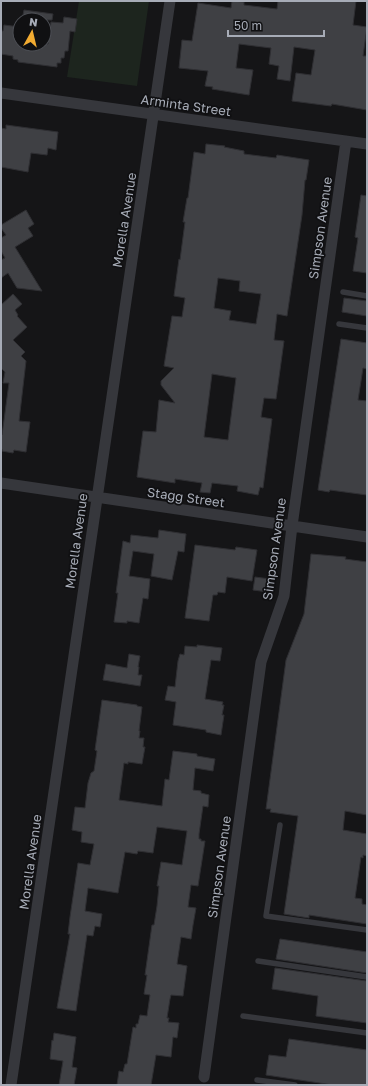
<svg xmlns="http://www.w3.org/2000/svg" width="368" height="1086" viewBox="0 0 368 1086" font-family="'Golos Text',sans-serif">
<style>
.green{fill:#1d251e}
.building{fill:#3f4044;stroke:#2f2f33;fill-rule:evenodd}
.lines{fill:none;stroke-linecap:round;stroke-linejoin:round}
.lane{stroke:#36373c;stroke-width:5.5}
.street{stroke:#36373c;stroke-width:11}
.labels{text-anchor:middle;stroke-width:3.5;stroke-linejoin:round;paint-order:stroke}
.street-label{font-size:13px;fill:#a7acb7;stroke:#101012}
</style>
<rect width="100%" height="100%" fill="#151517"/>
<path class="green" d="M 79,1 L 149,1 L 137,86 L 67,77 Z"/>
<path class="building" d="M 232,1 L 244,2 L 244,5 L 277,9 L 278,1 L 356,1 L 353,25 L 367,27 L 363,56 L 367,56 L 367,110 L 332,104 L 331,106 L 292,101 L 296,73 L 311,75 L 315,50 L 294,47 L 290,81 L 277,79 L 279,66 L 269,64 L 271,48 L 239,44 L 236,68 L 253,70 L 249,95 L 212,89 L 213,87 L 205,86 L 208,71 L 179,68 L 182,40 L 192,41 L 198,3 L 231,8 Z
M 24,10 L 53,14 L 52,20 L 22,20 Z
M 64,17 L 77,19 L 75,32 L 70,31 L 68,51 L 65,51 L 64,58 L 61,58 L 61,63 L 57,63 L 57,67 L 18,62 L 18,60 L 13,59 L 13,56 L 1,54 L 1,31 L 3,31 L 4,25 L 20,27 L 20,44 L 48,44 L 51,22 L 63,23 Z
M 6,125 L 58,132 L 56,150 L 48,148 L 47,155 L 31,153 L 28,172 L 1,167 L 1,128 L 6,129 Z
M 206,144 L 225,146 L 224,147 L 244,151 L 244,154 L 276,158 L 277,155 L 309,160 L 306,180 L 305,180 L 302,215 L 287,316 L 277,314 L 274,340 L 284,341 L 276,399 L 264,398 L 261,417 L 272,419 L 263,488 L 260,487 L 258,495 L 237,491 L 238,486 L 212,483 L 210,493 L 200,492 L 202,483 L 175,479 L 175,483 L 137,477 L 143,431 L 156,432 L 159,400 L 175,403 L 161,385 L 161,381 L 174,368 L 164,366 L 172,316 L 182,317 L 185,298 L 174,296 L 179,259 L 180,260 L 185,222 L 183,222 L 187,198 L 188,198 L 194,152 L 205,154 ZM 218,278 L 240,281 L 239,291 L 261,294 L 256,324 L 229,320 L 231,311 L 214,308 ZM 212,374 L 236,378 L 228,440 L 204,437 Z
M 361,195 L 367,196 L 367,273 L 353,271 L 358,238 L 355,237 Z
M 26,210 L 34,224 L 28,228 L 33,236 L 15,247 L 42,291 L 17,288 L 8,273 L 1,278 L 1,260 L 5,258 L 1,251 L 1,238 L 6,235 L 1,228 L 1,225 Z
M 13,294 L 22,304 L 15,310 L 18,315 L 17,316 L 27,327 L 13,340 L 25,352 L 21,356 L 26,361 L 19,421 L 30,422 L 26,452 L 14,450 L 13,453 L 2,451 L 2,449 L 1,449 L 1,435 L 2,435 L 9,383 L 3,383 L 5,372 L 1,368 L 1,305 Z
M 344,298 L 367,301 L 367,316 L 342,312 Z
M 341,339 L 367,343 L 367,369 L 363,368 L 358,400 L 367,401 L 367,495 L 330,490 L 329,492 L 318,490 Z
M 159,530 L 186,534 L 184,552 L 178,551 L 172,580 L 151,576 L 154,554 L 133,551 L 129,576 L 150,579 L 148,599 L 143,598 L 139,623 L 127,621 L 127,623 L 114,622 L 118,593 L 116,593 L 123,541 L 130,543 L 131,535 L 158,538 Z
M 195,545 L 235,550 L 236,547 L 257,550 L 252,581 L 227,577 L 225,593 L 218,592 L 217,595 L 213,595 L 209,621 L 185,618 Z
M 311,554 L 346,557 L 345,559 L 367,562 L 367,815 L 345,811 L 343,830 L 367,834 L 367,856 L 363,855 L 363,858 L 361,857 L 355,898 L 362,899 L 362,904 L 367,905 L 367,924 L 309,915 L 309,918 L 284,914 L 298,816 L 270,812 L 271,809 L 266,809 L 286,660 L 304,614 Z
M 255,577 L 270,579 L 268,592 L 253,590 Z
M 197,645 L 222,648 L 220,661 L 211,660 L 205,699 L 223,702 L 222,705 L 224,705 L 222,715 L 224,715 L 221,735 L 206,732 L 206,730 L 173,725 L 176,702 L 165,700 L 168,686 L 175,687 L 178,661 L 180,654 L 184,655 L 185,646 L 197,647 Z
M 129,654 L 140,656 L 138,667 L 139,667 L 138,675 L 142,675 L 140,686 L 103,680 L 106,664 L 127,668 Z
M 102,700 L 137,705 L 137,706 L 142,707 L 139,731 L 140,731 L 139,738 L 144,738 L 143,747 L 145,747 L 142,764 L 128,762 L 128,764 L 124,763 L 119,800 L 162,806 L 165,779 L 169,780 L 173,751 L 197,754 L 197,756 L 215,759 L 213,771 L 195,768 L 193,790 L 201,791 L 201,793 L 209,795 L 208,807 L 203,806 L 199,834 L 199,839 L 201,839 L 201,841 L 205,841 L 198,886 L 191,885 L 188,907 L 196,908 L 193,925 L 191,939 L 181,937 L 177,964 L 187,966 L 183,996 L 171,995 L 170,999 L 167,1018 L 169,1018 L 168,1022 L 179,1023 L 177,1038 L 173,1037 L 171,1057 L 156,1055 L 151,1085 L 117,1085 L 119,1071 L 123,1072 L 125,1064 L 127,1064 L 133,1027 L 136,1028 L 136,1024 L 138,1024 L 140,1015 L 147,1016 L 150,995 L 144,994 L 147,975 L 145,975 L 152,925 L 154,925 L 157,906 L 159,886 L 157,886 L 161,862 L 182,865 L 187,831 L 157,827 L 153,853 L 138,851 L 137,854 L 125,852 L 118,893 L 88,888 L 85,911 L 102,914 L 100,927 L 95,926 L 93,936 L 87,935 L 76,1011 L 57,1008 L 70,934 L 68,934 L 70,917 L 78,863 L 90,865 L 94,844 L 81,842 L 82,832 L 72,830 L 75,807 L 85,808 L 88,783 L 91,773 L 94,771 L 97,751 L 95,750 Z
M 280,939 L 367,952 L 367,973 L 276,959 Z
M 275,968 L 367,981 L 367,1023 L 316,1016 L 318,996 L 272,989 Z
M 54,1033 L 76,1037 L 72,1067 L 77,1068 L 74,1085 L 59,1085 L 63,1061 L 50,1059 L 52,1040 L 53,1041 Z
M 289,1039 L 367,1050 L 367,1085 L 333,1085 L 266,1075 L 269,1055 L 286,1057 Z"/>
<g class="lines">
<path class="lane" d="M 343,292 L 367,296
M 339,324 L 367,328
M 280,825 L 266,916 L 367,930
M 258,961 L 367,977
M 243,1016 L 367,1033
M 257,1080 L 295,1085"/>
<path class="street" d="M 1,93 L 367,144
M 1,483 L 367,537
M 204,1077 L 261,662 L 284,596 L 292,526 L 346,141
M 11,1085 L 170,1"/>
</g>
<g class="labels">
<g class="street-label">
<text transform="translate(186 105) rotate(8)" y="5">Arminta Street</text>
<text transform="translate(124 220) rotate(-81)" y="5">Morella Avenue</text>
<text transform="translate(320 228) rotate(-82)" y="5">Simpson Avenue</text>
<text transform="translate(186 497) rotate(8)" y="5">Stagg Street</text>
<text transform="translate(76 541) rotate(-82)" y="5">Morella Avenue</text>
<text transform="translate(274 549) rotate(-82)" y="5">Simpson Avenue</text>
<text transform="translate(30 862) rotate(-82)" y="5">Morella Avenue</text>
<text transform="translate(219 867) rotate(-82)" y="5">Simpson Avenue</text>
</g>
</g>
<rect width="368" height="1086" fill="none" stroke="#a7acb7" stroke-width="4"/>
<g transform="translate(32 32) rotate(8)"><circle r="19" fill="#101012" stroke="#4c4e54"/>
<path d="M0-3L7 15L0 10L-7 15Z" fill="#f2ab31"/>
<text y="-6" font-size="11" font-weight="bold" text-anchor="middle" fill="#a7acb7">N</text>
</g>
<path d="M228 30v6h96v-6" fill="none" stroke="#a7acb7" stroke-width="2"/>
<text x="234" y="30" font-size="12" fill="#a7acb7" stroke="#101012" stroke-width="3" paint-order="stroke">50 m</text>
</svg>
